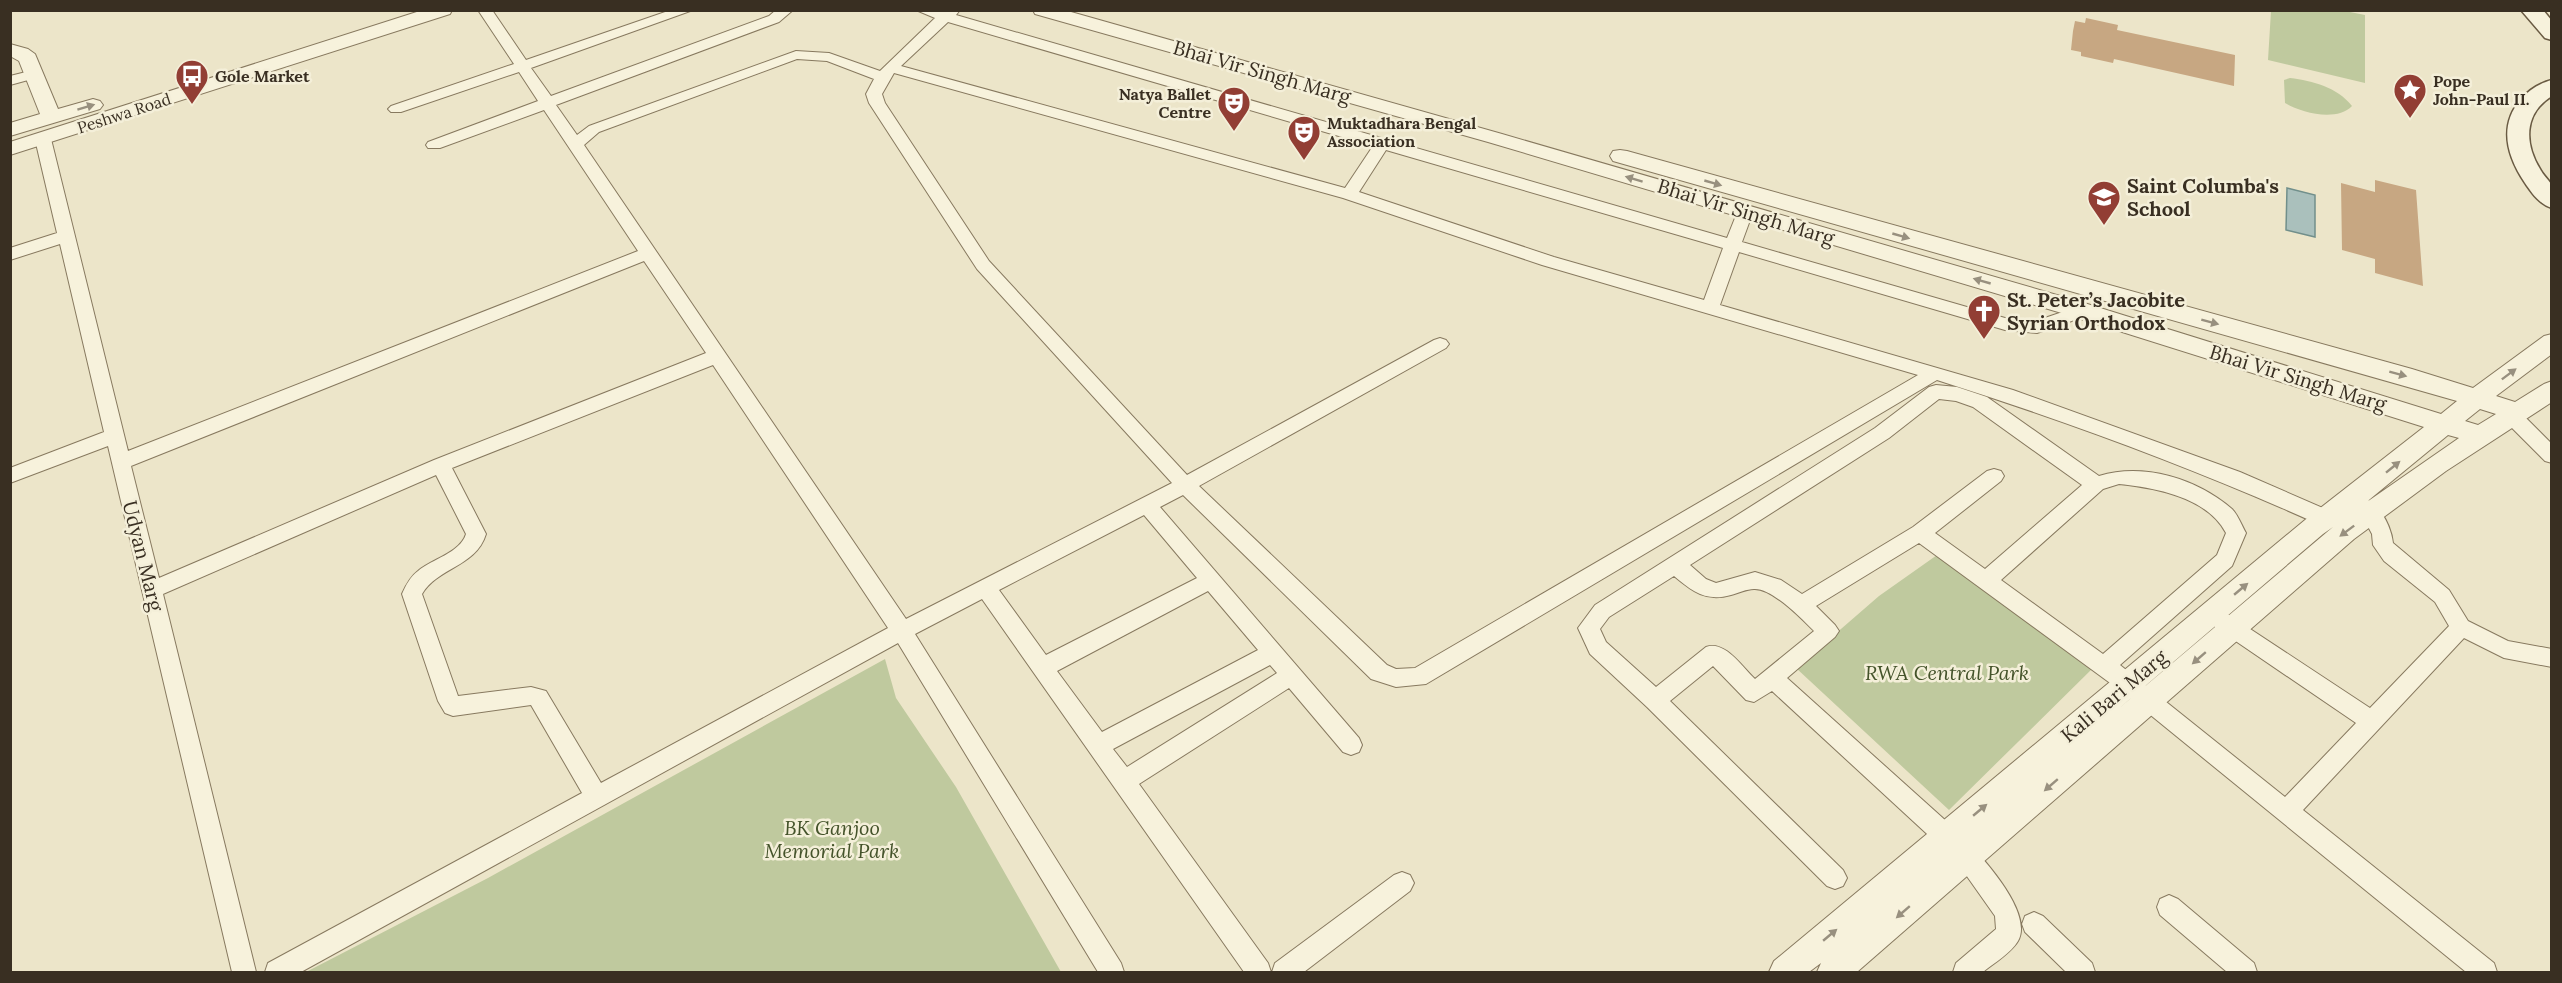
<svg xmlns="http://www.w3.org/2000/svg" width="2562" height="983" viewBox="0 0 2562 983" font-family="Lora,serif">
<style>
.green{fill:#bfc99e}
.water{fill:#aac0bc;stroke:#718f8b;stroke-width:1.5}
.building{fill:#c7a782}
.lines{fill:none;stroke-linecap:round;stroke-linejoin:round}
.minor-casing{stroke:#87795f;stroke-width:2}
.tertiary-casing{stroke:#87795f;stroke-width:2}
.secondary-casing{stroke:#695a42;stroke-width:3}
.minor{fill:#f7f2dc;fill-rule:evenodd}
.tertiary{fill:#f7f2dc;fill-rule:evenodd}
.secondary{fill:#f7f2dc;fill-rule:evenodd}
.oneway{fill:#98907f}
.labels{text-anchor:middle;stroke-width:5;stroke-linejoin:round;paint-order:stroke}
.far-poi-label{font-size:16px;font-weight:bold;fill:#392f22;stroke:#f4efd9;text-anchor:start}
.far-street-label{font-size:16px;fill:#392f22;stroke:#f4efd9}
.street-label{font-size:20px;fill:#392f22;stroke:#f4efd9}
.poi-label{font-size:20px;font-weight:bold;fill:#392f22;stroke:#f4efd9;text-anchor:start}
.park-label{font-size:20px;font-style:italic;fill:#44532a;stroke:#f4efd9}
</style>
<rect width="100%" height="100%" fill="#ece5c9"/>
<path class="green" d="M 2345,11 L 2365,15 L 2365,83 L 2268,60 L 2271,11 Z
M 2290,78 C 2313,81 2337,87 2352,106 C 2337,122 2301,113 2285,103 L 2284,80 Z
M 1947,548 L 2095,666 L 1949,810 L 1796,668 L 1879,596 Z
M 885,659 L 896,698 L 956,787 L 1061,972 L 306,972 L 488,878 Z"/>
<path class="water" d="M 2287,188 L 2315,195 L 2315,237 L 2286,230 Z"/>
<path class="building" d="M 2086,18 L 2118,25 L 2117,30 L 2235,55 L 2234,86 L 2114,59 L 2113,63 L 2081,56 L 2081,52 L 2071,50 L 2073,31 L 2075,21 L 2085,23 Z
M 2375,180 L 2416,190 L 2423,286 L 2375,273 L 2375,259 L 2342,250 L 2341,183 L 2375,192 Z"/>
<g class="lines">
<defs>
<path id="minor" d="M 478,10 L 492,10 L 526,60 L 671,10 L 693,10 L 531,68 L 551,96 L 769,16 L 776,10 L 793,10 L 779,22 L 556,105 L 577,135 L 589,126 L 796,51 L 829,53 L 880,71 L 935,18 L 916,10 L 960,10 L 956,15 L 1727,238 L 1739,208 L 1751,208 L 1753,212 L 1742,242 L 2005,318 L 2036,321 L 2083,305 L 2089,307 L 2092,311 L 2089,315 L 2037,333 L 2005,330 L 1739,252 L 1720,305 L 2013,390 L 2240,472 L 2332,512 L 2335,518 L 2332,524 L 2325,526 L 2318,524 C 2194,468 2066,421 1937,380 L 1426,684 L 1396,687 L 1371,679 L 1183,495 L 1160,507 L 1359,738 L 1362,745 L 1359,752 L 1351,755 L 1343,752 L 1289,688 L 1139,784 L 1268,963 L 1271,972 L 1244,972 L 982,599 L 915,634 L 1121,963 L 1124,972 L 1098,972 L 898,643 L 301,972 L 265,972 L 268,963 L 582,793 L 531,705 L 453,716 L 445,713 L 438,701 L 402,594 C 406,585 410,577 418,571 C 432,559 460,553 466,534 L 436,475 L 163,594 L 256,972 L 232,972 L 108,446 L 10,483 L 10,468 L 104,432 L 60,244 L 10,260 L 10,248 L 57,233 L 35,139 L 43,134 L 51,139 L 128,451 L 638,251 L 544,110 L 440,148 L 428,148 L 426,145 L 428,142 L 538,101 L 519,72 L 401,112 L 391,112 L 388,109 L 391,106 L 514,64 ZM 948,22 L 1373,146 L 1345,188 L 901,66 ZM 797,59 L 827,61 L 874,79 L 866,94 L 869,103 L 977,269 L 1172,483 L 906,619 L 584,145 L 599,132 ZM 894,73 L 1343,198 L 1542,265 L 1918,375 L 1415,668 L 1396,669 L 1387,665 L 1199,486 L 1446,348 L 1449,344 L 1446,340 L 1440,338 L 1434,340 L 1187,475 L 989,261 L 885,103 L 882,94 ZM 1386,150 L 1723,248 L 1704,300 L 1554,257 L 1359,192 ZM 644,261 L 706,353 L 434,460 L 159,578 L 131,466 ZM 713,365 L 888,628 L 601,783 L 546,691 L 531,687 L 458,696 L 422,594 C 438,567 476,567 486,534 L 452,468 ZM 1144,515 L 1197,578 L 1046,655 L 999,590 ZM 1208,591 L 1258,650 L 1102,732 L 1057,671 ZM 1270,665 L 1277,673 L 1127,767 L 1113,749 Z
M 34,70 L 39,71 L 41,74 L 39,77 L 10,85 L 10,76 Z
M 1936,385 L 1957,387 L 1987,397 L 2099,476 C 2144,462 2197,479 2232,509 C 2238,515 2242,526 2246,533 L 2232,566 L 2120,665 L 2285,797 L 2356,723 L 2215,627 L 2212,621 L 2215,615 L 2222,612 L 2229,615 L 2370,708 L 2449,626 L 2435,602 L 2384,561 L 2373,545 L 2372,534 L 2364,519 L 2351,504 L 2354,499 C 2375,492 2391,525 2393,543 L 2449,590 L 2468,621 L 2508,641 L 2552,649 L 2552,667 L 2504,658 L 2464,638 L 2303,810 L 2494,963 L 2497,972 L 2466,972 L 2121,691 L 1919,543 L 1816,606 L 1835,625 L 1839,631 L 1835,637 L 1787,678 L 1955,829 C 1976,850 2035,911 2018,941 C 2011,953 1994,963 1983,972 L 1953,972 L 1956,963 L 1996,929 L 1995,916 L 1959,865 L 1939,845 L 1772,691 L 1754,702 L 1746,700 L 1713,666 L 1670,701 L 1843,870 L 1847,878 L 1843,886 L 1835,889 L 1827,886 L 1647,707 L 1590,654 L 1578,628 L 1595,605 L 1875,428 L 1929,387 ZM 1939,399 L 1956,401 L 1973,407 L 2082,485 L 1985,569 L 1935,533 L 2001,481 L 2004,476 L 2001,471 L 1994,469 L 1987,471 L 1913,527 L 1802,594 L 1781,580 L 1755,572 L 1716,583 L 1706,579 L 1690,565 L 1889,438 ZM 2119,484 C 2156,488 2207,497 2226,533 L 2217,555 L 2103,654 L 2001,580 L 2103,489 ZM 1674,576 C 1693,592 1706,602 1731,595 C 1738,593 1747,589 1754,589 C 1772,588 1801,618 1814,631 L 1755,679 C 1742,667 1725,640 1706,647 L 1656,687 L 1606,642 L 1600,629 L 1609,617 Z
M 2512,409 L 2519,411 L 2552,444 L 2552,463 L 2545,461 L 2505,421 L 2503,416 L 2505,411 Z
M 1402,872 L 1410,875 L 1414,883 L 1410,891 L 1304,972 L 1272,972 L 1275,963 L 1394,875 Z
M 2169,895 L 2178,899 L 2254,963 L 2257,972 L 2227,972 L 2160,915 L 2157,907 L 2160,899 Z
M 2034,912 L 2043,916 L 2092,963 L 2095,972 L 2066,972 L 2025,932 L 2022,924 L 2025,916 Z"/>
<path id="tertiary" d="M 423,10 L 452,10 L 450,14 L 10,155 L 10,142 Z
M 1033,10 L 1064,10 L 1502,134 L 2081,302 L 2441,414 L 2457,401 L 1613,161 L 1610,156 L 1613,151 L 1620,150 L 1627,151 L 2412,369 L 2473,388 L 2544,336 L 2552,334 L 2552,354 L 2496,396 L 2515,402 L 2544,384 L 2552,381 L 2552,402 L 2446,471 L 2354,539 L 1857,972 L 1817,972 L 1821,963 L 1809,972 L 1769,972 L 1774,961 L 2305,520 L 2424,427 L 2065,314 L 1488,142 L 1035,14 ZM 2480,409 L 2496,414 L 2478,425 L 2465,421 ZM 2448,435 L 2459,438 L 2364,504 ZM 2333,527 L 2117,710 L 2323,534 Z
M 10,44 L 28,49 L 35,54 L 58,109 L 93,99 L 100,101 L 103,105 L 100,109 L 10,136 L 10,123 L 40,114 L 19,61 L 10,56 Z"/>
<path id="secondary" d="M 2521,10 L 2543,10 L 2552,21 L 2552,40 L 2545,38 Z
M 2552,80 L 2552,96 C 2524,113 2524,143 2540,169 C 2543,175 2548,179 2551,184 C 2553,190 2552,201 2552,208 C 2539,204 2532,193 2525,183 C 2507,156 2498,126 2521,99 C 2529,90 2540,83 2552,80 Z"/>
</defs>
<use href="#minor" class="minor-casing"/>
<use href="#tertiary" class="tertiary-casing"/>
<use href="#secondary" class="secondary-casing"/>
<use href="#minor" class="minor"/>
<use href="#tertiary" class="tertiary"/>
<use href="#secondary" class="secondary"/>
</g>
<defs><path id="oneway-solid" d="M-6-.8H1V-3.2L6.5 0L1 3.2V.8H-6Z" transform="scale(1.5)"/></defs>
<g class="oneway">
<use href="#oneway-solid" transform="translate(86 107) rotate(-17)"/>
<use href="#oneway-solid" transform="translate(1634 179) rotate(-163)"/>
<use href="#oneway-solid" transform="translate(1713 183) rotate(16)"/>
<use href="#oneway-solid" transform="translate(1901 236) rotate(16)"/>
<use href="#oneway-solid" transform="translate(1982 281) rotate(-164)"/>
<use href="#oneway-solid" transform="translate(2210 322) rotate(15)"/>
<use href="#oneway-solid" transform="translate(2398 374) rotate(15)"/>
<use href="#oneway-solid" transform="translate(2509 374) rotate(-37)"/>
<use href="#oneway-solid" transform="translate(2393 467) rotate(-39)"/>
<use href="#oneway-solid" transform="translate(2347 531) rotate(143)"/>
<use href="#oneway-solid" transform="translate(2241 589) rotate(-40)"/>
<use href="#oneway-solid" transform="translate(2199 658) rotate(139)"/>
<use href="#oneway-solid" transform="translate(2051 785) rotate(139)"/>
<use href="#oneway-solid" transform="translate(1980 810) rotate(-40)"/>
<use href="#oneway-solid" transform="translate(1903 912) rotate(139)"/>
<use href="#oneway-solid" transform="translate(1830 935) rotate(-40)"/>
</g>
<defs>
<symbol id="bus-pin" viewBox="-11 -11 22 30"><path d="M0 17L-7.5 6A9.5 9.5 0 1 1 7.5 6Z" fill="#923e34" stroke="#f4efd9"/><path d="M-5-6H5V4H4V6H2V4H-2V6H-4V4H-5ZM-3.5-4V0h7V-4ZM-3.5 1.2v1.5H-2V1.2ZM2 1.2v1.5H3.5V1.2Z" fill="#fff"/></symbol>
<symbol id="sight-pin" viewBox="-11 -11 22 30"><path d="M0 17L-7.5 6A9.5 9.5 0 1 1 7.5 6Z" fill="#923e34" stroke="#f4efd9"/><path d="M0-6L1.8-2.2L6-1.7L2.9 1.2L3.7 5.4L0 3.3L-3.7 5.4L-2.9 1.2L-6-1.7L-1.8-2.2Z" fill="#fff"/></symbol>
<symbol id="theatre-pin" viewBox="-11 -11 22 30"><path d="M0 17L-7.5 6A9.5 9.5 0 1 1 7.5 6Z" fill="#923e34" stroke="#f4efd9"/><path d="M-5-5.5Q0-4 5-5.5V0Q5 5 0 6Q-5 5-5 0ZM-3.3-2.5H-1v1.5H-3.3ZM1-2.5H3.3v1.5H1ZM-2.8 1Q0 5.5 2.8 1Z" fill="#fff"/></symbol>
<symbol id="school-pin" viewBox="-11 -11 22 30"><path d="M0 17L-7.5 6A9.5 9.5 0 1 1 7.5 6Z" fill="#923e34" stroke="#f4efd9"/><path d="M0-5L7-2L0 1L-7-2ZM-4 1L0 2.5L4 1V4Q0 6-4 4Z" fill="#fff"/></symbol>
<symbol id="church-pin" viewBox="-11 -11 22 30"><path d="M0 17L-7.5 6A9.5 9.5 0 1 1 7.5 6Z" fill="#923e34" stroke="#f4efd9"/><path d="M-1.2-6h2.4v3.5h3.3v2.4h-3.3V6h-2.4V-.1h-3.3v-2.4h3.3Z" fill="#fff"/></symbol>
</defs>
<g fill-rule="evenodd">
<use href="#bus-pin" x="173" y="57" width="38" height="52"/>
<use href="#sight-pin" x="2391" y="71" width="38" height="52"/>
<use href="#theatre-pin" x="1215" y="84" width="38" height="52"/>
<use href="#theatre-pin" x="1285" y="113" width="38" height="52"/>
<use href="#school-pin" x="2085" y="178" width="38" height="52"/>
<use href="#church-pin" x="1965" y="292" width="38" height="52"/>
</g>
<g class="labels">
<g class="far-poi-label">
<text x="215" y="82">Gole Market</text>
<text x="2433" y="87">Pope<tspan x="2433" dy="18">John-Paul II.</tspan></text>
<text x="1211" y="100" text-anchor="end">Natya Ballet<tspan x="1211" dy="18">Centre</tspan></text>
<text x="1327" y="129">Muktadhara Bengal<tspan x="1327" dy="18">Association</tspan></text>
</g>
<g class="far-street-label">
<text transform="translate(124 113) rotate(-18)" y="6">Peshwa Road</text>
</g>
<g class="street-label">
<text transform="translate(1262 72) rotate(16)" y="7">Bhai Vir Singh Marg</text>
<text transform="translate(1746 212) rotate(17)" y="7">Bhai Vir Singh Marg</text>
<text transform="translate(2298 378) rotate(17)" y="7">Bhai Vir Singh Marg</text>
<text transform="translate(143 556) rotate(76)" y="7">Udyan Marg</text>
<text transform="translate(2114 696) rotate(-40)" y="7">Kali Bari Marg</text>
</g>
<g class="poi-label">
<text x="2127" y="193">Saint Columba's<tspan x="2127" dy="23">School</tspan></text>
<text x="2007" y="307">St. Peter’s Jacobite<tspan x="2007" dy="23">Syrian Orthodox</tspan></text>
</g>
<g class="park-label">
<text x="1947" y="680">RWA Central Park</text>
<text x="832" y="835">BK Ganjoo<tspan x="832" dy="23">Memorial Park</tspan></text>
</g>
</g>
<rect width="2562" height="983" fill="none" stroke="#392f22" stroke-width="24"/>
</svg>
